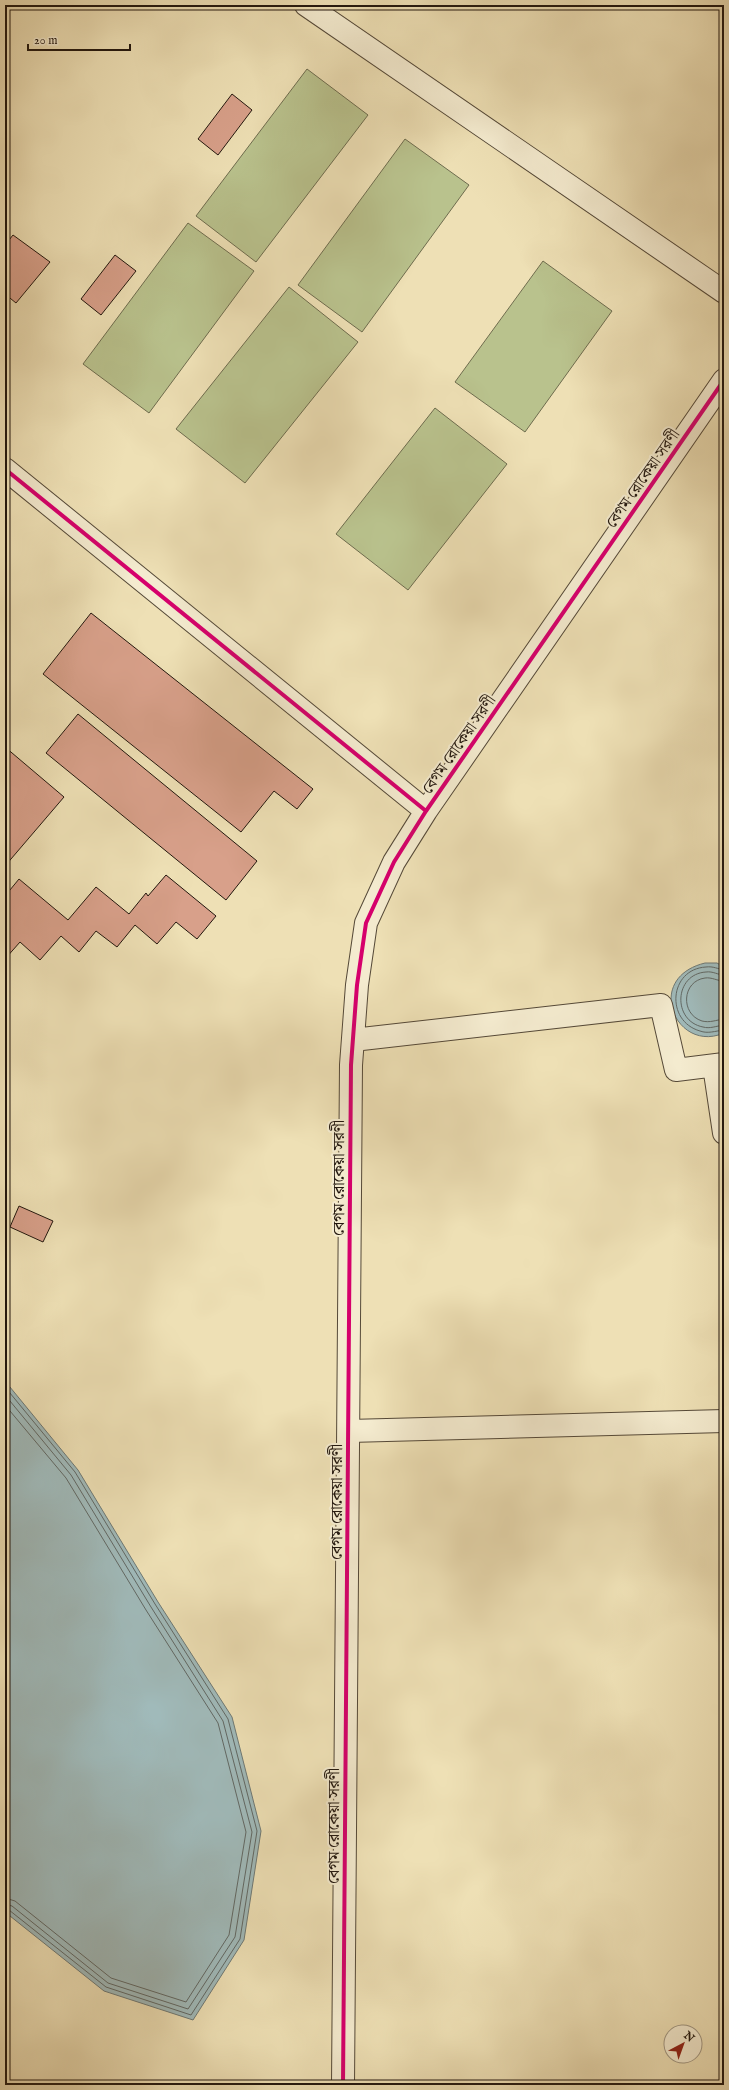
<svg xmlns="http://www.w3.org/2000/svg" width="729" height="2090" viewBox="0 0 729 2090" font-family="'IM FELL English','Noto Serif Bengali',serif">
<style>
.green{fill:#b9c28d;stroke:#6e6c4e}
.water{fill:#a0baba;stroke:#6e7975}
.lines{fill:none;stroke-linecap:round;stroke-linejoin:round}
.shore{stroke:#616864;stroke-width:1}
.building{fill:#d8a08a;stroke:#22170e}
.minor-casing{stroke:#554938;stroke-width:24}
.minor{stroke:#f4ebcf;stroke-width:22}
.cycleway-casing{stroke:#f4ebcf;stroke-width:6}
.cycleway{stroke:#d6006c;stroke-width:4}
.labels{text-anchor:middle;stroke-width:4;stroke-linejoin:round;paint-order:stroke}
.street-label{font-size:16px;fill:#22170e;stroke:#f4ebcf}
</style>
<rect width="100%" height="100%" fill="#eee0b5"/>
<filter id="stains"><feTurbulence type="fractalNoise" baseFrequency=".005" numOctaves="4"/><feColorMatrix values="0 0 0 0 .2 0 0 0 0 .09 0 0 0 0 .02 0 0 0 .5 -.17"/></filter>
<radialGradient id="worn" r=".72"><stop offset=".6" stop-color="#630" stop-opacity="0"/><stop offset="1" stop-color="#630" stop-opacity=".3"/></radialGradient>
<path class="green" d="M 307,69 L 368,115 L 256,262 L 196,216 Z
M 405,139 L 469,185 L 362,332 L 298,285 Z
M 188,223 L 254,271 L 149,413 L 83,364 Z
M 543,261 L 612,311 L 525,432 L 455,382 Z
M 289,287 L 358,342 L 245,483 L 176,429 Z
M 435,408 L 507,464 L 408,590 L 336,534 Z"/>
<path class="water" d="M 705,963 L 717,963 L 724,967 L 724,1033 C 676,1054 643,978 705,963 Z
M 5,1381 L 78,1470 L 158,1602 L 232,1717 L 261,1831 L 244,1940 L 193,2020 L 104,1991 L 5,1912 Z"/>
<g class="lines">
<path class="shore" d="M 724,970 C 718,969 713,966 706,967 C 669,969 665,1021 700,1031 C 708,1034 715,1031 724,1030
M 724,975 C 718,975 713,971 706,972 C 674,974 672,1021 703,1027 C 710,1029 716,1026 724,1025
M 724,981 C 717,981 712,977 705,978 C 682,981 680,1014 702,1021 C 710,1023 716,1020 724,1019
M 5,1387 L 75,1472 L 155,1604 L 228,1719 L 257,1831 L 240,1939 L 191,2015 L 106,1987 L 9,1910 L 5,1909
M 5,1395 L 71,1475 L 151,1607 L 223,1721 L 252,1832 L 235,1937 L 188,2009 L 108,1983 L 12,1906 L 5,1904
M 5,1405 L 66,1478 L 146,1610 L 218,1723 L 246,1832 L 229,1935 L 186,2002 L 111,1978 L 15,1901 L 5,1898"/>
</g>
<path class="building" d="M 232,94 L 252,110 L 218,155 L 198,139 Z
M 13,235 L 50,262 L 16,303 L 5,294 L 5,245 Z
M 115,255 L 136,271 L 101,315 L 81,299 Z
M 91,613 L 313,789 L 297,809 L 274,791 L 241,832 L 43,674 Z
M 78,714 L 257,861 L 226,900 L 46,753 Z
M 5,747 L 64,797 L 5,866 Z
M 166,875 L 216,916 L 197,939 L 176,922 L 157,944 L 135,925 L 117,947 L 96,931 L 79,952 L 61,936 L 40,960 L 20,942 L 5,959 L 5,896 L 19,879 L 68,920 L 96,887 L 129,914 L 146,893 L 148,896 Z
M 19,1206 L 53,1221 L 43,1242 L 10,1227 Z"/>
<g class="lines">
<defs>
<path id="minor" d="M 306,5 L 724,292
M 5,469 L 426,811
M 353,1040 L 661,1005 L 676,1070 L 724,1064
M 714,1066 L 724,1133
M 349,1431 L 724,1421
M 343,2085 L 351,1065 L 357,985 L 366,923 L 394,862 L 426,811 L 724,380"/>
</defs>
<use href="#minor" class="minor-casing"/>
<use href="#minor" class="minor"/>
<defs>
<path id="cycleway" d="M 5,469 L 426,811
M 343,2085 L 351,1065 L 357,985 L 366,923 L 394,862 L 426,811 L 724,380"/>
</defs>
<use href="#cycleway" class="cycleway-casing"/>
<use href="#cycleway" class="cycleway"/>
</g>
<g class="labels">
<g class="street-label">
<text transform="translate(642 478) rotate(-55)" y="6">বেগম রোকেয়া সরণী</text>
<text transform="translate(458 744) rotate(-55)" y="6">বেগম রোকেয়া সরণী</text>
<text transform="translate(338 1178) rotate(-90)" y="6">বেগম রোকেয়া সরণী</text>
<text transform="translate(336 1502) rotate(-90)" y="6">বেগম রোকেয়া সরণী</text>
<text transform="translate(333 1826) rotate(-90)" y="6">বেগম রোকেয়া সরণী</text>
</g>
</g>
<rect width="729" height="2090" fill="none" stroke="#eee0b5" stroke-width="20"/>
<rect x="6" y="6" width="717" height="2078" fill="none" stroke="#22170e" stroke-width="2"/>
<rect x="10" y="10" width="709" height="2070" fill="none" stroke="#22170e"/>
<g transform="translate(683 2044) rotate(41)"><circle r="19" fill="#f4ebcf" stroke="#a09682"/>
<path d="M0-3L7 15L0 10L-7 15Z" fill="#8f2418"/>
<text y="-6" font-size="11" font-weight="bold" text-anchor="middle" fill="#22170e">N</text>
</g>
<path d="M28 44v6h102v-6" fill="none" stroke="#22170e" stroke-width="2"/>
<text x="34" y="44" font-size="12" fill="#22170e" stroke="#f4ebcf" stroke-width="3" paint-order="stroke">20 m</text>
<rect width="100%" height="100%" filter="url(#stains)"/>
<rect width="100%" height="100%" fill="url(#worn)"/>
</svg>
